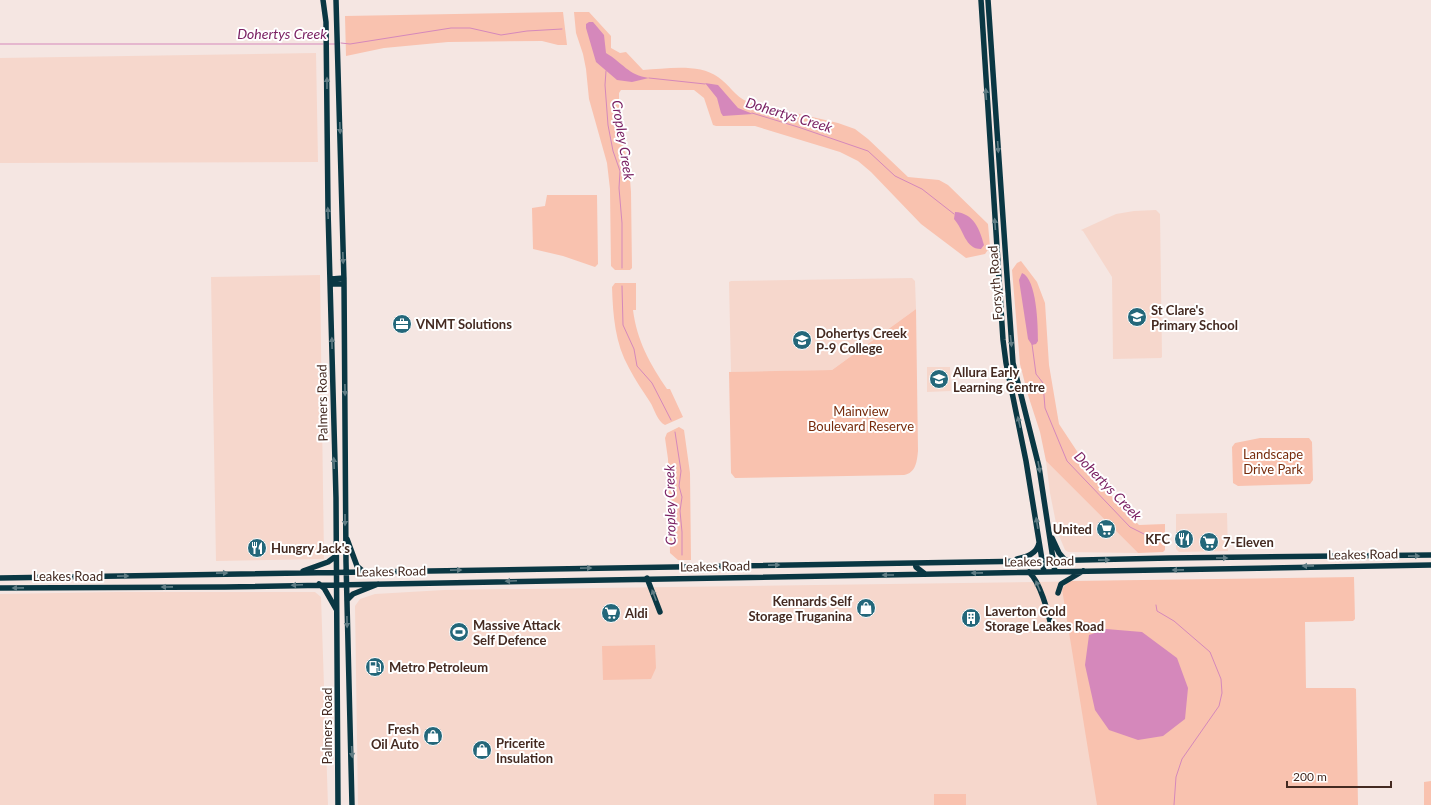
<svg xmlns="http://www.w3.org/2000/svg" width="1431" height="805" viewBox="0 0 1431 805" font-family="Lato,sans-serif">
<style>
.built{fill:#f6d7cc}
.green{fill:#f9c2af}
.water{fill:#d588bb}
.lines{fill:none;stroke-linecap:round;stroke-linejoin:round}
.stream{stroke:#d588bb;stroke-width:1}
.highway{stroke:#0a3743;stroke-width:5.5}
.oneway{fill:#607d85}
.labels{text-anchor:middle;stroke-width:4;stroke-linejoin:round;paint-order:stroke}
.street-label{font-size:13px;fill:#442a21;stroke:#fff}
.poi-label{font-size:13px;font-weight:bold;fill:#442a21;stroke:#fff;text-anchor:start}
.park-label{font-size:13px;fill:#772b0b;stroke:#fff}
.water-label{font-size:14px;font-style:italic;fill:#7a2163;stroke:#fff}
</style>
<rect width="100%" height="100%" fill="#f5e6e2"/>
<path class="built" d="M 316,53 L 318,162 L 0,163 L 0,58 Z
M 1156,210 L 1160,214 L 1162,357 L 1161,358 L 1113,359 L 1112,277 L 1083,231 L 1081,230 L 1116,214 L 1134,211 Z
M 320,275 L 324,559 L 216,561 L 211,277 Z
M 912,278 L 915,281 L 916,309 L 832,370 L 731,372 L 729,282 L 731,281 Z
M 927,367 L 950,367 L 951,391 L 927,392 Z
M 1046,461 L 1138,553 L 1068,552 L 1065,550 L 1058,533 L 1050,493 Z
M 1227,513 L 1228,551 L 1179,552 L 1176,549 L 1176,514 Z
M 1176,580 L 1180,805 L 358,805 L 355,606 L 360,599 L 375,594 L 444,590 Z
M 117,592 L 315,592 L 321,597 L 328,805 L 0,805 L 0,594 Z"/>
<path class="green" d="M 563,12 L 567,45 L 558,45 L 542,41 L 448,42 L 384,48 L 346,56 L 345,16 Z
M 574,12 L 589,12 L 611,36 L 611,48 L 620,53 L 626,52 L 643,70 C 666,69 698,63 718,77 C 730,85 734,96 748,102 L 838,123 L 855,129 L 868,139 L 908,177 L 939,180 L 948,185 L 988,224 L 990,247 L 985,254 L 966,258 L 921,224 L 871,172 L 858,161 L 840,152 L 755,126 L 716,126 L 713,125 L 704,98 L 694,90 L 621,90 L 619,93 L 619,129 L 629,166 L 631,192 L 632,268 L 630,270 L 615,270 L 611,266 L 610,189 L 607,163 L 589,99 L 586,69 L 583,54 L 576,33 Z
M 547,195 L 597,195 L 598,264 L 595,267 L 563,256 L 533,249 L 532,208 L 545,206 Z
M 1021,261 L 1037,282 L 1045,303 L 1049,365 L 1059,424 L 1096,480 L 1139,525 L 1165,524 L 1165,550 L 1163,552 L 1138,553 L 1046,461 L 1040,432 L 1028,395 L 1020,364 L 1012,270 L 1017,263 Z
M 615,283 L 636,283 L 636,310 L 633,310 C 637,341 650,364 667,389 L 670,389 L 683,417 L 665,425 C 657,421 655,410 650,402 C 643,391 635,380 629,368 C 615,343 613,316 612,287 Z
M 916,309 L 918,451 C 917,461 916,473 904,475 L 735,478 L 731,473 L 729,372 L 832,370 Z
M 679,427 L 684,430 L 690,473 L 691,560 L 678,560 L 670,553 L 668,459 L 665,438 L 667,433 Z
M 1309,438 L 1312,442 L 1313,480 L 1310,484 L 1238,486 L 1233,483 L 1232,447 L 1235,443 L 1260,438 Z
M 1354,577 L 1355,619 L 1353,621 L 1305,622 L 1306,688 L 1354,688 L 1356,689 L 1358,805 L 1097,805 L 1062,589 L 1069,581 Z
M 655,645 L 656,668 L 651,679 L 603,680 L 602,646 Z
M 1431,781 L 1431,805 L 1424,805 L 1424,782 Z
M 934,794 L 966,794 L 966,805 L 934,805 Z"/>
<path class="water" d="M 589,22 L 593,22 L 604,35 L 606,53 C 623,63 628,75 649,78 L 632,82 L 617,80 L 596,62 L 586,28 L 586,24 Z
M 705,83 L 718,85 L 738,108 L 753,114 L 723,116 L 721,113 L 717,98 Z
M 955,212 C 974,213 980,230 984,245 L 981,249 C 965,249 964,230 954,219 Z
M 1022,273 C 1037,279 1038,326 1038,341 L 1036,344 L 1032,345 L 1028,339 L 1019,280 Z
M 1106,629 L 1142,632 L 1177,658 L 1188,688 L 1185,719 L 1163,736 L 1138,740 L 1109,730 L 1095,710 L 1085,665 L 1089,635 Z"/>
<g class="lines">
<path class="stream" d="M 341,43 L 350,44 L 451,28 L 470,28 L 501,35 L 527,31 L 562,29
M 0,44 L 323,44
M 329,44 L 335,44
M 606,71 L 605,85 L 608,125 L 613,151 L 620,171 L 619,188 L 622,223 L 622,268
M 649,78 L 705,84
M 752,113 L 798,127 L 868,151 L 895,176 L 922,189 L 954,214
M 622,286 L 623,325 L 634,349 L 637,366 L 652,383 L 671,420
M 1032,344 L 1036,374 L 1043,383 L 1045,408 L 1067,461 L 1130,527 L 1150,537 L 1152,545
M 675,432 L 681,471 L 679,486 L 682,497 L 680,511 L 682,532 L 682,555
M 1156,605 L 1157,611 L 1174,621 L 1210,652 L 1221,679 L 1222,693 L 1219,706 L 1182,759 L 1176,777 L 1174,805"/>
<path class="highway" d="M 323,0 L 326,22 L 328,210 L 336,498 L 338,805
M 336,0 L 344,281 L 346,562 L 352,805
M 981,0 L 1003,340 L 1006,363 L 1026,461 L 1044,572
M 988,0 L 1013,363 L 1039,467 L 1055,572
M 331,279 L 344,278
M 331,284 L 344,284
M 1052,538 L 1059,553 L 1065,560
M 347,539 L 357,566 L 364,572
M 1017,559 C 1026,557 1037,554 1039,543
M 915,563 L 916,567 L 925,574
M 303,571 L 328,562 L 336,556
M 1029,572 C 1041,583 1048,613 1052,629
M 0,578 L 1038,561 L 1169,558 L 1431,555
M 647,578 L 660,612
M 319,584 L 324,588 L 336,609
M 0,588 L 225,587 L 1431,565
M 1058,593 L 1061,584 L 1083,571
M 347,600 L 353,594 L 378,584"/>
</g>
<defs><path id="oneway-solid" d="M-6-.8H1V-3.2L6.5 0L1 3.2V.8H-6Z"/></defs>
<g class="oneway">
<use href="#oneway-solid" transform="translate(327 83) rotate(-90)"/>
<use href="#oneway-solid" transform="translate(986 94) rotate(-94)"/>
<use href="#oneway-solid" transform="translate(340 128) rotate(88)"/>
<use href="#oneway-solid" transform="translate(998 147) rotate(86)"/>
<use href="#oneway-solid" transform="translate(328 213) rotate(-92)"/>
<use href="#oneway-solid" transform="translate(995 224) rotate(-94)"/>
<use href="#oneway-solid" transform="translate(343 258) rotate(88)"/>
<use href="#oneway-solid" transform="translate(1011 341) rotate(84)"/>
<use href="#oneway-solid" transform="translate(332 343) rotate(-91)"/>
<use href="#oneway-solid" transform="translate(345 390) rotate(89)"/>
<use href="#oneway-solid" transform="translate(1019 422) rotate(-103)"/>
<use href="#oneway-solid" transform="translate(334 463) rotate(-92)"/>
<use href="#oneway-solid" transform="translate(1039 467) rotate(80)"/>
<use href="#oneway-solid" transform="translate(345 520) rotate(90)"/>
<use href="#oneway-solid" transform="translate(1037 523) rotate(-99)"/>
<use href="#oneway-solid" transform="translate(1414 556) rotate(-1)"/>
<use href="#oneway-solid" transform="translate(1222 558)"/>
<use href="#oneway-solid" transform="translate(1104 560) rotate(-1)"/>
<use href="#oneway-solid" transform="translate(774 565) rotate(-1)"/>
<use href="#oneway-solid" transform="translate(1308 566) rotate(179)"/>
<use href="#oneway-solid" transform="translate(586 568) rotate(-1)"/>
<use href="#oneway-solid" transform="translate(456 570) rotate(-1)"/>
<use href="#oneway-solid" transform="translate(1178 570) rotate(179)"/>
<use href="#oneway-solid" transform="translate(222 573) rotate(-1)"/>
<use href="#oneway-solid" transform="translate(977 573) rotate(179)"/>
<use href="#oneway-solid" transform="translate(888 575) rotate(180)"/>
<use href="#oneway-solid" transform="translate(123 576) rotate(-1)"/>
<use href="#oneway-solid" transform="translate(511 581) rotate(178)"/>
<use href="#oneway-solid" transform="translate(297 585) rotate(178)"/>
<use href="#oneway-solid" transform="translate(1038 586) rotate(-112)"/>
<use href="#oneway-solid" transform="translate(167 587) rotate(179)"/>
<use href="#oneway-solid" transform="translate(18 588) rotate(179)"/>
<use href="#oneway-solid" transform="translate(654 595) rotate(-111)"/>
<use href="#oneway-solid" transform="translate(347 622) rotate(89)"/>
<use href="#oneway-solid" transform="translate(352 752) rotate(87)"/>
</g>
<defs>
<symbol id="school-disc" viewBox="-11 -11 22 22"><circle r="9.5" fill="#24677a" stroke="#fff"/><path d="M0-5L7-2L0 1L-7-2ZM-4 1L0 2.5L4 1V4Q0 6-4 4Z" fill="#fff"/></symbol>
<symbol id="office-disc" viewBox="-11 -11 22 22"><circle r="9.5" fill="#24677a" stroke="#fff"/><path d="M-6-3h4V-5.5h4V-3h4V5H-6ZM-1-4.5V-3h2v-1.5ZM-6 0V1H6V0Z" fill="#fff"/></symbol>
<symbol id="supermarket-disc" viewBox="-11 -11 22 22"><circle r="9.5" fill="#24677a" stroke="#fff"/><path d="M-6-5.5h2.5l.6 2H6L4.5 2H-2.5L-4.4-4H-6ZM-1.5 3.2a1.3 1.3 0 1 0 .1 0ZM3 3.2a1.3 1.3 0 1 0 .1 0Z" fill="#fff"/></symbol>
<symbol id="restaurant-disc" viewBox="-11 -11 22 22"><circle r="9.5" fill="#24677a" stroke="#fff"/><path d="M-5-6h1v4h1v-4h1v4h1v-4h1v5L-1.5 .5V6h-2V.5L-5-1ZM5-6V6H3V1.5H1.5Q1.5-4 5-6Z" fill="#fff"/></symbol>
<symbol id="shop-disc" viewBox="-11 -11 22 22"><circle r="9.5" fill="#24677a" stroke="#fff"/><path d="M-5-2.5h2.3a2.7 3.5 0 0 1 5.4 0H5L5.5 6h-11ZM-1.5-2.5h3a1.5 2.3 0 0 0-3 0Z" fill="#fff"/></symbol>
<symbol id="building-disc" viewBox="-11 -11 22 22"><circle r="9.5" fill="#24677a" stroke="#fff"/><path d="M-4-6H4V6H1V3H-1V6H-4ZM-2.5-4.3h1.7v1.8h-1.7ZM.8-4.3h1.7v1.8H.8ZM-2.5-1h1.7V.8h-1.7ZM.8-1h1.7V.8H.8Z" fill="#fff"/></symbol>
<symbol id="stadium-disc" viewBox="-11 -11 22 22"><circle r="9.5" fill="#24677a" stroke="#fff"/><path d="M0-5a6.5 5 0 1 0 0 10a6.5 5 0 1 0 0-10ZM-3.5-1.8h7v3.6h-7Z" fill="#fff"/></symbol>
<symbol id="fuel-disc" viewBox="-11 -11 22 22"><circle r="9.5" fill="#24677a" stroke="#fff"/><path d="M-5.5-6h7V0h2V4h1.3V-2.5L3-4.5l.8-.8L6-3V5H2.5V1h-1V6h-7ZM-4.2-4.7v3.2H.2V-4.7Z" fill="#fff"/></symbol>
</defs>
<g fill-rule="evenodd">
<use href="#school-disc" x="1126" y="306" width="22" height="22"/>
<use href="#office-disc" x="391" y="313" width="22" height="22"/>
<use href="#school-disc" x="791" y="329" width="22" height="22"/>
<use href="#school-disc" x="928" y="368" width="22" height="22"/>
<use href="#supermarket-disc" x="1095" y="518" width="22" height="22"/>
<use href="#restaurant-disc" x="1173" y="528" width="22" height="22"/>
<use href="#supermarket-disc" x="1198" y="531" width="22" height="22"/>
<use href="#restaurant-disc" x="246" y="537" width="22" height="22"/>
<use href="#shop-disc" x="855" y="597" width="22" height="22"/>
<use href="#supermarket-disc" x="600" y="602" width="22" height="22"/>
<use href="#building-disc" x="960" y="607" width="22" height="22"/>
<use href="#stadium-disc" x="448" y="621" width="22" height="22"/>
<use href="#fuel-disc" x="364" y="656" width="22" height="22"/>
<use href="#shop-disc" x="422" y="725" width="22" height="22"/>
<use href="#shop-disc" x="471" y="739" width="22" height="22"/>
</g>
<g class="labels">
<g class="street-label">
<text transform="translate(995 283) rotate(-94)" y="5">Forsyth Road</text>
<text transform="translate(322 403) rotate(-91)" y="5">Palmers Road</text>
<text transform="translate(1363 554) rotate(-1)" y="5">Leakes Road</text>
<text transform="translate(1039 561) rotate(-1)" y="5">Leakes Road</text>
<text transform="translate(715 566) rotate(-1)" y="5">Leakes Road</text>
<text transform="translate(391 571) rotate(-1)" y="5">Leakes Road</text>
<text x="68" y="581">Leakes Road</text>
<text transform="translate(327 726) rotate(-90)" y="5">Palmers Road</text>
</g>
<g class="poi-label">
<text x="1151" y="315">St Clare's<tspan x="1151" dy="15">Primary School</tspan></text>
<text x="416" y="329">VNMT Solutions</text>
<text x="816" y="338">Dohertys Creek<tspan x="816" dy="15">P-9 College</tspan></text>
<text x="953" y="377">Allura Early<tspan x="953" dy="15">Learning Centre</tspan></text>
<text x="1092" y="534" text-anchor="end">United</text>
<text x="1170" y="544" text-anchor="end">KFC</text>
<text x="1223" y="547">7-Eleven</text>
<text x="271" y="553">Hungry Jack's</text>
<text x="852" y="606" text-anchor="end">Kennards Self<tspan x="852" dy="15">Storage Truganina</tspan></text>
<text x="985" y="616">Laverton Cold<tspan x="985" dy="15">Storage Leakes Road</tspan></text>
<text x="625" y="618">Aldi</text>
<text x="473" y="630">Massive Attack<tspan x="473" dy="15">Self Defence</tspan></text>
<text x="389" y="672">Metro Petroleum</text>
<text x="419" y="734" text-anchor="end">Fresh<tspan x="419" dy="15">Oil Auto</tspan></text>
<text x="496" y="748">Pricerite<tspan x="496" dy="15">Insulation</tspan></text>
</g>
<g class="park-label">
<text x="861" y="416">Mainview<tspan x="861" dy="15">Boulevard Reserve</tspan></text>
<text x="1273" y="459">Landscape<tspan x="1273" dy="15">Drive Park</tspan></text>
</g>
<g class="water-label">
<text x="282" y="39">Dohertys Creek</text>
<text transform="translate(789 115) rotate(17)" y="5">Dohertys Creek</text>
<text transform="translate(623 140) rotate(81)" y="5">Cropley Creek</text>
<text transform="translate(1108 486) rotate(46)" y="5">Dohertys Creek</text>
<text transform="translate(670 505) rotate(-91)" y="5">Cropley Creek</text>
</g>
</g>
<path d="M1287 781v6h104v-6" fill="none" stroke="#442a21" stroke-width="2"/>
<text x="1293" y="781" font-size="12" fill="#442a21" stroke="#ffffff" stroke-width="3" paint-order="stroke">200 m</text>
</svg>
